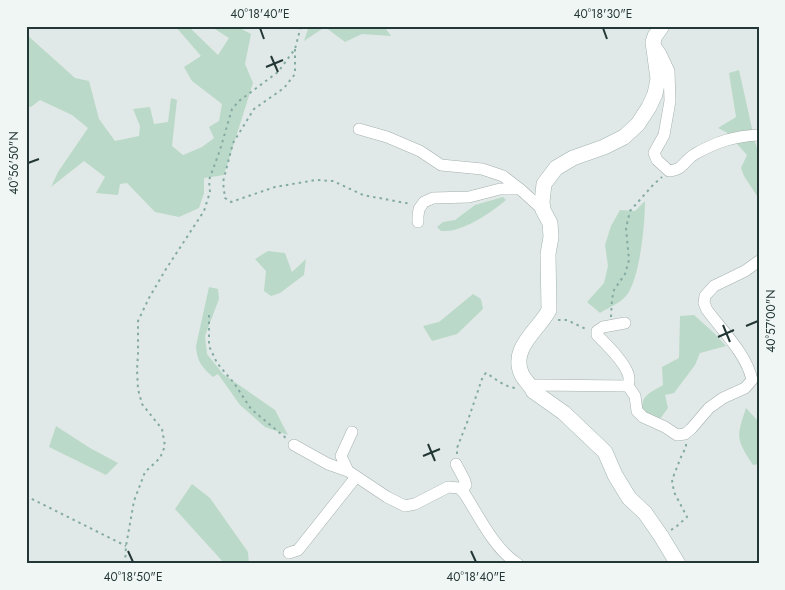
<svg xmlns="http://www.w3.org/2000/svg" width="785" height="590" viewBox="0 0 785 590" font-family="Jost,sans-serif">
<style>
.green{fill:#bbd9c8}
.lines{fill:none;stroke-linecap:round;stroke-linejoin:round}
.street-casing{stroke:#a4b0ae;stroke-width:12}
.secondary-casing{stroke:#a1b4b0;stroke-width:16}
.path{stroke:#84aaa4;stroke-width:2;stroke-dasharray:2.5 4;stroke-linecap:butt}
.street{stroke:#fff;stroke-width:11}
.secondary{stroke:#fff;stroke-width:15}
.ticks{fill:none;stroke:#233836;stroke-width:2}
.neatline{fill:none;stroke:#233836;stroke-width:2}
.ticks-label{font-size:12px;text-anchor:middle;fill:#233836}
</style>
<rect width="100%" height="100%" fill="#e0e9e7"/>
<path class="green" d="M 175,26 L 188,26 L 218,55 L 229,38 L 210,26 L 236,26 L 251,34 L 245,64 L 253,83 L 224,175 L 204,178 L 204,193 L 199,208 L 179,217 L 155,212 L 127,183 L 120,184 L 118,195 L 96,193 L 105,177 L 84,161 L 51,187 L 58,172 L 88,128 L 72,115 L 40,100 L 31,107 L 26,106 L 26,34 L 75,78 L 89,81 L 99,119 L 115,141 L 139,136 L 140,126 L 133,109 L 150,107 L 154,124 L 168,122 L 171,98 L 177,100 L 172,146 L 183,155 L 202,147 L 214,138 L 209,127 L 219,121 L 222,104 L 192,81 L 184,67 L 201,56 Z
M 309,26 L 384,26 L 391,36 L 362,34 L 345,42 L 325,27 L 304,41 Z
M 739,70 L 755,142 L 759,153 L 759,199 L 744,176 L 741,168 L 747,155 L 726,132 L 718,128 L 736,117 L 729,73 Z
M 503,197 L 506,200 C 493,211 474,224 457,229 C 452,231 446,231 441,231 L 437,227 L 443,222 L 455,220 L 475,205 Z
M 645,201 C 645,223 640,280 626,296 C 620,303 608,308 600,313 L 587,302 L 604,283 L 608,266 L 605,245 L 611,226 L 620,210 L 635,211 Z
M 268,251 L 285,253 L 292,272 L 306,259 L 304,275 L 280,293 L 271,296 L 264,291 L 266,271 L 255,259 Z
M 209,287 L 218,289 L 219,299 L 205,336 L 207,354 L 223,374 L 275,410 L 288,435 L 265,427 L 240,405 L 218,374 L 213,377 C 202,367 197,362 196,346 Z
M 473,294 L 481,299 L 483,309 L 457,334 L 432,341 L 423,326 L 439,322 Z
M 694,315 L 714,333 L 726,346 L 700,353 L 695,365 L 674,393 L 665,395 L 668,408 L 660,419 L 642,411 C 641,395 650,393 663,385 L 662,367 L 679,358 L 680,316 Z
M 746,408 L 759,422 L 759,464 L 753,465 C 736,439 736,438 746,408 Z
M 56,426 L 90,448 L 118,463 L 106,475 L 49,447 Z
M 192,484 L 210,498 L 248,552 L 249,564 L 223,564 L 224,563 L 175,509 Z"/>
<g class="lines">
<defs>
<path id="street" d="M 654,44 L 661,54 L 669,71 L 670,101 L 664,135 L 654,153 L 657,160 L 669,171 C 684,170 684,160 695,154 C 716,142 734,136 759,135
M 359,129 L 387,137 L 420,151 L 441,165 L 482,169 L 503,176 L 520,189 L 543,210
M 418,222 L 418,216 L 419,209 L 424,202 L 433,198 L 469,197 L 500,189 L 520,189
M 625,323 L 603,327 L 597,331 L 597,335 C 606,344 624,361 628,374 C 630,378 629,382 628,386
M 531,387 L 536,385 L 628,386 L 635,396 L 637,411 L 643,417 L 665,427 L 677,435 L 685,434 L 691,429 L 709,408 L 723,398 L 745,388 L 752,380 C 747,355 722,330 707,310 L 704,303 L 705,296 L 714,286 L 745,271 L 759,261
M 352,432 L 341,456 L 348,471 L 387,497 L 405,506 L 415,504 L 448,487 L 459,488 L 464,493 C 479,516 494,549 518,564
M 294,445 L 328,464 L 348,471
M 456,464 L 464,479 L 466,485 L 462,490
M 289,553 L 298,550 L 356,477"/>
<path id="secondary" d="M 662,26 L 655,36 L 653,42 L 658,79 L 655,94 L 649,107 L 638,124 L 624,137 L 604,147 L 573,158 L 556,168 L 544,184 L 542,202 L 543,210 L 550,223 L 551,237 L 548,254 L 549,310 C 539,330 509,348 522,375 C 525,381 531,385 533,391 L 564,413 L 605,452 L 615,475 L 629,498 L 645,513 L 661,536 L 678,564"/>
</defs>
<use href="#street" class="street-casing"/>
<use href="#secondary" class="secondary-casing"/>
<path class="path" d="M 295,49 L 295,74 L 284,88 L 254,109 L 233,143 L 223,182 L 225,198 L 231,202 L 275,187 L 316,180 L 333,181 L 363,195 L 411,204
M 209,315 L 209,346 L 217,363 L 234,383 L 251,409 L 286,438
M 611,317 L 612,299 L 614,290 L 625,274 L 629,260 L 626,228 L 630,211 L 653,185 L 662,177
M 558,320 L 567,320 L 588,330
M 457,454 L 457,448 L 468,420 L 483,376 L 486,373 C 496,379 506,388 517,388
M 26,496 L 126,546
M 671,530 L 677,526 L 687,517 L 674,492 L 672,480 L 681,457 L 686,447 L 686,444
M 125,564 L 126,546 L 134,501 L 145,472 L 160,458 L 165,446 L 162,429 L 142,404 L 138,389 L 137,370 L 138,353 L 138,321 L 149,298 L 166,269 L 204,211 L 210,192 L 209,180 L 220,150 L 232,109 L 239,101 L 278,72 L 295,49 L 301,26"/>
<use href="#street" class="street"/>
<use href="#secondary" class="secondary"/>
</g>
<path class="ticks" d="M 260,28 L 264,39M 603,28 L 607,39M 271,56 L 278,72M 266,67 L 283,60M 28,163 L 39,159M 723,325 L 730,342M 746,326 L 758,321M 718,337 L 734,330M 428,444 L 435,461M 423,456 L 440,449M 128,551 L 133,562M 471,551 L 476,562"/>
<rect width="785" height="590" fill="none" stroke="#f0f6f4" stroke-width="55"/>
<rect x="28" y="28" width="730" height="534" class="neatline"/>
<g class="ticks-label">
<text x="260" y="18">40°18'40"E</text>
<text x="603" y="18">40°18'30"E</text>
<text transform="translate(14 163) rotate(-90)" y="4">40°56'50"N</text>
<text transform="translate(771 321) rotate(-90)" y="4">40°57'00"N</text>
<text x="133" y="581">40°18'50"E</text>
<text x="476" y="581">40°18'40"E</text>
</g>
</svg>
